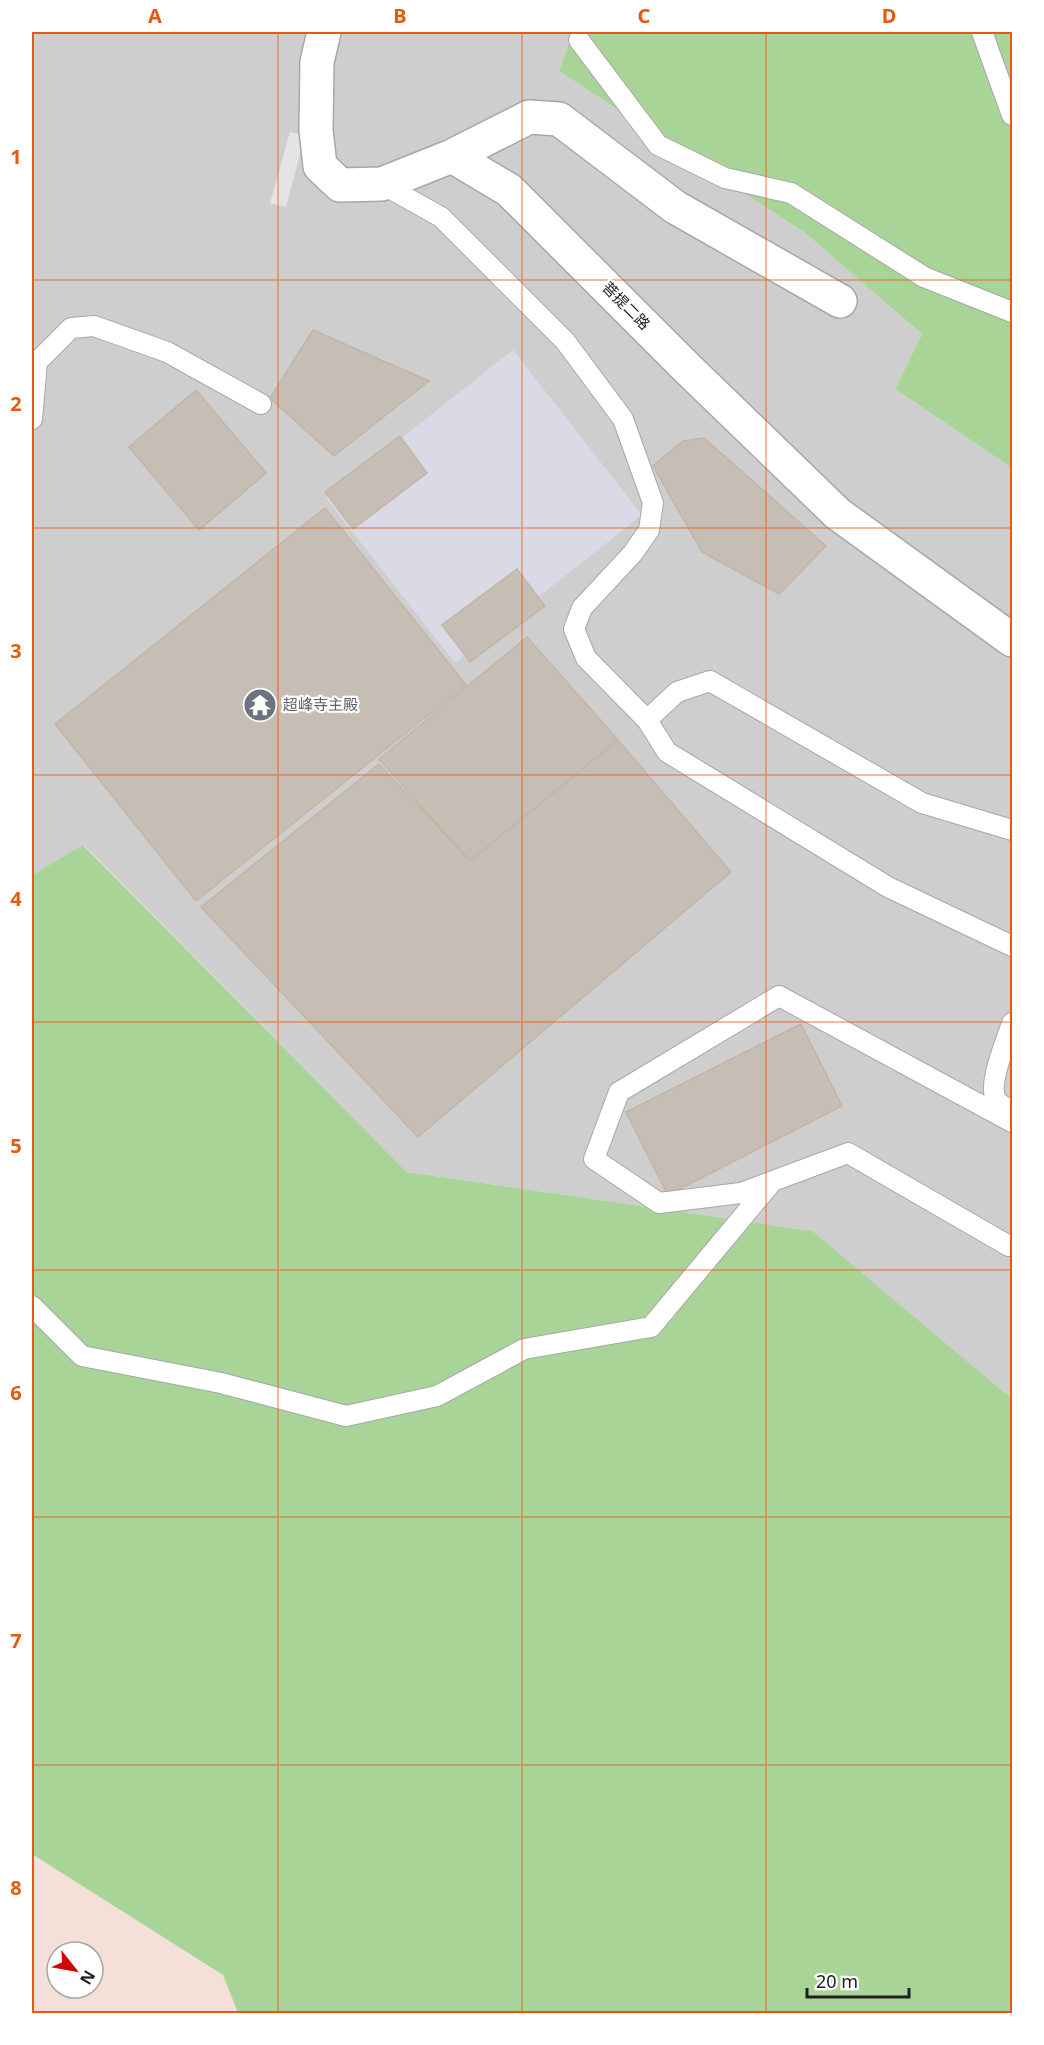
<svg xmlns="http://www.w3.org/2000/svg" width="1044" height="2045" viewBox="0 0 1044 2045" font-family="'Noto Sans','Noto Sans TC',sans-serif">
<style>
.religious{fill:#cecece}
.military{fill:#f4e0d8;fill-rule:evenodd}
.forest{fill:#a8d498}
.parking{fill:#e4e4e4}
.plaza{fill:#dadae7}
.building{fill:#c6bdb5;stroke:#c4b4a7;stroke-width:1.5}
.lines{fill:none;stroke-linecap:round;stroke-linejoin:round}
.lane-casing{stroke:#a7a7a7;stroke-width:22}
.street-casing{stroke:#a7a7a7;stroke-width:36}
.lane{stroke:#fff;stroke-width:20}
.street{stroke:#fff;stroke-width:33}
.grid{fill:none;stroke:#e8590c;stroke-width:1.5;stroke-opacity:0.55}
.labels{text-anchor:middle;stroke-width:4.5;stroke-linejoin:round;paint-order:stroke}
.street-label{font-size:15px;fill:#202020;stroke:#fff}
.worship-label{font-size:15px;fill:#5b616d;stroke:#fff;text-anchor:start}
.neatline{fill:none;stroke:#e8590c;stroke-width:2}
.grid-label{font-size:20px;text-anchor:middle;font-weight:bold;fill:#e8590c}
</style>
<rect width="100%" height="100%" fill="#f1eee6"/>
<path class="religious" d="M 32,32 L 573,32 L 559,71 L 805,233 L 922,334 L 895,389 L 1012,468 L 1012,1399 L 811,1231 L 407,1172 L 84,845 L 32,875 Z"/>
<path class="military" d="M 32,1854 L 223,1975 L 238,2013 L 32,2013 ZM 57,1952 L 93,1952 L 93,1988 L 57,1988 Z"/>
<path class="forest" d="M 573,32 L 1012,32 L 1012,468 L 895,389 L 922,334 L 805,233 L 559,71 Z
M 83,845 L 407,1172 L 812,1231 L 1012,1399 L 1012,2013 L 238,2013 L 223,1975 L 32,1854 L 32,875 Z"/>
<path class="parking" d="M 290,132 L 305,136 L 286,207 L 270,203 Z"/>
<path class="plaza" d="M 513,350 L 642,515 L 455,663 L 326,498 Z"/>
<path class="building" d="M 313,330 L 429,381 L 334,456 L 270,398 Z
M 196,390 L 266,473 L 199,530 L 129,447 Z
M 400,436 L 427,473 L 353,529 L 325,492 Z
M 704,438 L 826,546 L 779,594 L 702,552 L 653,466 L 683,441 Z
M 325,508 L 466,685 L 196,901 L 55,724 Z
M 517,569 L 545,606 L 470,662 L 442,625 Z
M 527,637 L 618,740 L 470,861 L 379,759 Z
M 618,740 L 731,872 L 418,1137 L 201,907 L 379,764 L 470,861 Z
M 801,1024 L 842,1106 L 668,1195 L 626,1112 Z"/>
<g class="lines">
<defs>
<path id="lane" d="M 982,32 L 1012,115
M 579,40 L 658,145 L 725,178 L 791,193 L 924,277 L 1012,312
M 382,184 L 441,217 L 565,341 L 623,419 L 653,503 L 649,530 L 633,553 L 582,608 L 574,629 L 586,658 L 647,720
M 32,419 L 37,362 L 71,328 L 94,326 L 167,352 L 261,404
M 1012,830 L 922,803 L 710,681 L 677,692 L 647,720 L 667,752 L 888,887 L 1012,946
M 1012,1023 C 1007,1040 986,1086 997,1101 C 1000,1105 1008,1109 1012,1112
M 1009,1246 L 848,1153 L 741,1193 L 659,1203 L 594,1159 L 619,1092 L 779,996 L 1012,1122
M 32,1306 L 82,1356 L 221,1383 L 346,1416 L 437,1396 L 524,1349 L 651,1327 L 771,1183"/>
<path id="street" d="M 324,32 L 317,62 L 316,130 L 320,166 L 340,185 L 382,184 L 452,156 L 509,190 L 687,368 L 838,514 L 1012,640
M 452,156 L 529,117 L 559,119 L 675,207 L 840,301"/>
</defs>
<use href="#lane" class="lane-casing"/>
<use href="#street" class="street-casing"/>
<use href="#lane" class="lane"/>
<use href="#street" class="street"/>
</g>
<path class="grid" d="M 278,32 L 278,2014M 522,32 L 522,2014M 766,32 L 766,2014M 32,280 L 1012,280M 32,528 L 1012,528M 32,775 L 1012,775M 32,1022 L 1012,1022M 32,1270 L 1012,1270M 32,1517 L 1012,1517M 32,1765 L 1012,1765"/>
<defs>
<symbol id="temple-disc" viewBox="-11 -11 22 22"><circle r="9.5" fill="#6b7280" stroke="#fff"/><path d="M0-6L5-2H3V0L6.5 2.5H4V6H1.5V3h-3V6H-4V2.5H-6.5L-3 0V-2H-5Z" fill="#fff"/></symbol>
</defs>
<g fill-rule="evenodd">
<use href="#temple-disc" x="241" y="686" width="38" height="38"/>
</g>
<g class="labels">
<g class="street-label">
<text transform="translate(626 306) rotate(45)" y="5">菩提二路</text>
</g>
<g class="worship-label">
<text x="283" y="710">超峰寺主殿</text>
</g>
</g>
<rect width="1044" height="2045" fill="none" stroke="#ffffff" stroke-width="66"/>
<g transform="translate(75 1970) rotate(121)"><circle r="28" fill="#ffffff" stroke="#a6a6a6" stroke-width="1.5"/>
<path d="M0-4.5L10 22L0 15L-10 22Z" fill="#d00400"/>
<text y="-9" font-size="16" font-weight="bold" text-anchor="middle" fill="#202020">N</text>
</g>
<path d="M807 1988v9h102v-9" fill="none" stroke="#202020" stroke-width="3"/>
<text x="816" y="1988" font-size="18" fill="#202020" stroke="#ffffff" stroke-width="4.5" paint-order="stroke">20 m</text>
<rect x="33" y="33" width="978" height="1979" class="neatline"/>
<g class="grid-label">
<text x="155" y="23">A</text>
<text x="400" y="23">B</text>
<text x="644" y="23">C</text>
<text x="889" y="23">D</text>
<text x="16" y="164">1</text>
<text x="16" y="411">2</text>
<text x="16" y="658">3</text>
<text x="16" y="906">4</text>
<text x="16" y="1153">5</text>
<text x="16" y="1400">6</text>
<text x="16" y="1648">7</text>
<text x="16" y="1895">8</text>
</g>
</svg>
